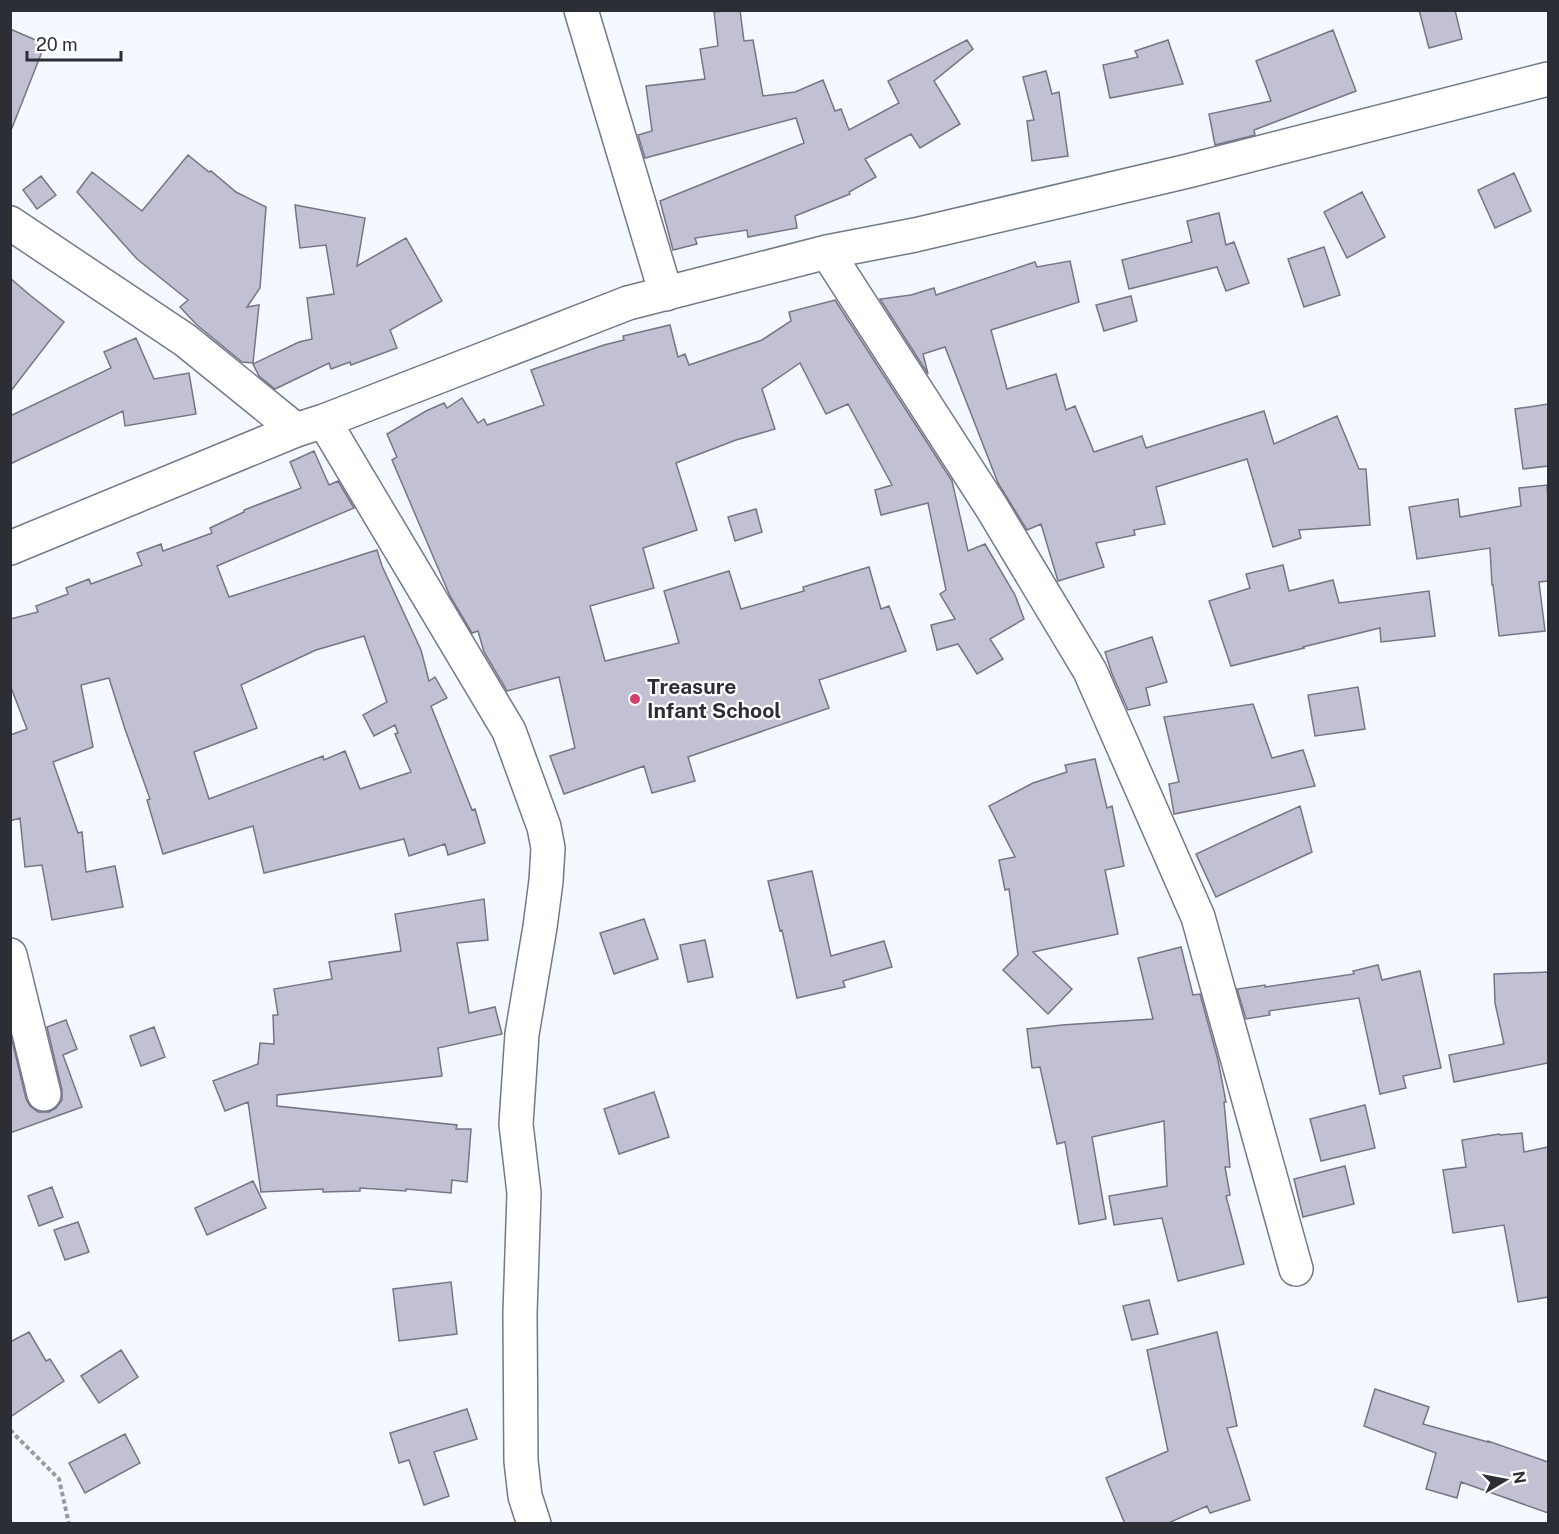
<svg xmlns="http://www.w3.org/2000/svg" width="1559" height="1534" viewBox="0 0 1559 1534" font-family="'Public Sans',sans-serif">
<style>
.building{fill:#c1c1d3;stroke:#757586;stroke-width:1.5;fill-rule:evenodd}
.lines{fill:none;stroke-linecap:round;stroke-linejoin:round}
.minor-casing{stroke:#72798a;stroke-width:36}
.path{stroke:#989ba2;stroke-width:4;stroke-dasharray:4.5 3;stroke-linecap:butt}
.minor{stroke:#fff;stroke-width:33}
.poi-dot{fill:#d1426a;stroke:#fff;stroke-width:2}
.labels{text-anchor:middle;stroke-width:4.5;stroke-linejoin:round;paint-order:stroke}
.poi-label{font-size:21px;font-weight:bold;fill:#2b2e35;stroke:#fff;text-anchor:start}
</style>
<rect width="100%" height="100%" fill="#f4f8ff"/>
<path class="building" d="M 732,10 L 740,10 L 744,41 L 753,40 L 763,96 L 795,92 L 823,80 L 835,111 L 841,109 L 849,130 L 899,103 L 888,81 L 967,40 L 973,49 L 934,81 L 960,124 L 920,148 L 911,134 L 865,159 L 876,177 L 849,192 L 850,194 L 795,216 L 797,228 L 748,237 L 747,230 L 695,238 L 697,244 L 673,250 L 660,201 L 804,143 L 796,118 L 645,158 L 638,135 L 652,131 L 646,86 L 705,79 L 700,49 L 718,46 L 714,12 Z
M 1419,10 L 1455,10 L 1462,39 L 1429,48 Z
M 10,29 L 45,44 L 12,128 L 10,128 Z
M 1333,30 L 1356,91 L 1254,130 L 1255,135 L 1215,145 L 1209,114 L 1271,101 L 1256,61 Z
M 1168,40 L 1183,84 L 1110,98 L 1103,65 L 1138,57 L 1135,51 Z
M 1046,71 L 1052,94 L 1059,92 L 1068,156 L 1032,161 L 1027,121 L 1034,120 L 1023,77 Z
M 188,155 L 209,172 L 211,171 L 236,192 L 266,207 L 260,288 L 247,307 L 259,305 L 253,363 L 242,362 L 197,325 L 180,307 L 188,300 L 137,259 L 77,192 L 92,172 L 142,211 Z
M 1514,173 L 1531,211 L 1495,228 L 1478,190 Z
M 41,176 L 56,195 L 37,209 L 23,190 Z
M 1362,192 L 1385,237 L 1347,258 L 1324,212 Z
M 295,205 L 365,218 L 357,266 L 406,238 L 442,301 L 390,330 L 397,348 L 351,365 L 350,362 L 331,369 L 329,363 L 275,389 L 259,376 L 253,364 L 299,342 L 312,339 L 307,298 L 334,294 L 326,245 L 300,248 Z
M 1219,213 L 1226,245 L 1234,242 L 1249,283 L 1226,291 L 1217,267 L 1129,289 L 1122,260 L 1192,242 L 1187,221 Z
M 1324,247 L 1340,295 L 1304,307 L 1288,259 Z
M 1070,261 L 1079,302 L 991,330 L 1007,389 L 1056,374 L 1066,410 L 1075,406 L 1094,452 L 1142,436 L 1146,448 L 1264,411 L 1274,444 L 1337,416 L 1359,469 L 1366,469 L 1370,525 L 1299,530 L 1301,538 L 1273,547 L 1247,459 L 1156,487 L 1165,524 L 1134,530 L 1135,535 L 1096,543 L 1104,567 L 1058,581 L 1041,524 L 1027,530 L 998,483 L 945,347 L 923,354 L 928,374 L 880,299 L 911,295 L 934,288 L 936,295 L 1035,262 L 1037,267 Z
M 10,278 L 31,296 L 64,322 L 10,392 Z
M 1131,296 L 1137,321 L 1104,331 L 1096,305 Z
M 835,300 L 952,481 L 968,551 L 985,544 L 1015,595 L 1024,619 L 990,639 L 1003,659 L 977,674 L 958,644 L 937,650 L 931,625 L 955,619 L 940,594 L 946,590 L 928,503 L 881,515 L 875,490 L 892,485 L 848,404 L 826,414 L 800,363 L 762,389 L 775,429 L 736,440 L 676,463 L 697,530 L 643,548 L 654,588 L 590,606 L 605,661 L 679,643 L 664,591 L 729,571 L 741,609 L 804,591 L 803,587 L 869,567 L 881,609 L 889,606 L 906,651 L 819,680 L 829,708 L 688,757 L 695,781 L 652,793 L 644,766 L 564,794 L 550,756 L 575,748 L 559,677 L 507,691 L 484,652 L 478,631 L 472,633 L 450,596 L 392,460 L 397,457 L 387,434 L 426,411 L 444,403 L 447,408 L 462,398 L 478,423 L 484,419 L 487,425 L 544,405 L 531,370 L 604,345 L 624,340 L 623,336 L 670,325 L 678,357 L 685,354 L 689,365 L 762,340 L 791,321 L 789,312 Z
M 136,338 L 154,379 L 189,373 L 196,414 L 125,426 L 123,411 L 10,464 L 10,416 L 111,368 L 104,352 Z
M 1548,404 L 1548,466 L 1523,469 L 1515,409 Z
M 314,451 L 329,485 L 338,481 L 354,508 L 217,566 L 229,597 L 377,550 L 382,566 L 421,650 L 429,681 L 435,677 L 447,698 L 431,706 L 472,810 L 475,809 L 485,843 L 448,855 L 445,844 L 409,856 L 404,839 L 264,873 L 253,826 L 163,854 L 147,800 L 150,799 L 125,729 L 109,678 L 81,685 L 93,747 L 53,762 L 78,833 L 82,832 L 86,872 L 115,866 L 123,907 L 52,920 L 42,865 L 25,867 L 20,818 L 10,821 L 10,735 L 27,729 L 10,685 L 10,619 L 38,612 L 36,606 L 68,594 L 66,588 L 89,579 L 91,584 L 142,565 L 137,553 L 161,544 L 163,551 L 212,533 L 210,528 L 244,512 L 244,510 L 301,488 L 290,462 ZM 364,636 L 387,702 L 363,715 L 374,736 L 395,725 L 398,733 L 395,734 L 411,772 L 360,789 L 345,751 L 324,760 L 323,756 L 209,799 L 194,752 L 257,728 L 241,685 L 316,650 Z
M 1547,485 L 1548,500 L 1548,581 L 1539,582 L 1545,631 L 1499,636 L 1493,585 L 1492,585 L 1490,548 L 1417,559 L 1409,507 L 1458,499 L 1460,517 L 1521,506 L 1519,488 Z
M 756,509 L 762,532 L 735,541 L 728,517 Z
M 1283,565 L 1289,591 L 1333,580 L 1339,603 L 1429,591 L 1435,636 L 1381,642 L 1380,628 L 1303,647 L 1304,648 L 1231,666 L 1209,601 L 1250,588 L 1246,574 Z
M 1152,637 L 1167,682 L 1146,688 L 1150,705 L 1128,710 L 1112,674 L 1105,652 Z
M 1358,687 L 1365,729 L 1315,736 L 1308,695 Z
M 1253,704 L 1272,758 L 1303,750 L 1315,786 L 1174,814 L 1169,784 L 1179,782 L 1164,717 Z
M 1095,759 L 1107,808 L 1112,806 L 1124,866 L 1105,870 L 1118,934 L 1033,952 L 1072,989 L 1048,1014 L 1003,970 L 1018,955 L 1009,889 L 1005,890 L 999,860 L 1015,857 L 989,806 L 1033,783 L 1067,772 L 1065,765 Z
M 1300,806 L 1312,852 L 1216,897 L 1196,854 Z
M 812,871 L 831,956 L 884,941 L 892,967 L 843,981 L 845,987 L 797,998 L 782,930 L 780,931 L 768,881 Z
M 484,899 L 488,940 L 457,943 L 469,1013 L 495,1007 L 502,1034 L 438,1048 L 442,1076 L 277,1095 L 277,1106 L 457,1125 L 456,1129 L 471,1129 L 467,1182 L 452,1180 L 451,1193 L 406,1189 L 406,1191 L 360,1188 L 360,1191 L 323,1192 L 323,1189 L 261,1192 L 248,1102 L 225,1111 L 213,1081 L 258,1064 L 260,1043 L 274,1044 L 273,1015 L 278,1015 L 274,989 L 332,979 L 329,962 L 401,951 L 395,914 Z
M 644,919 L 658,959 L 614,974 L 600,933 Z
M 705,940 L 713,977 L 688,982 L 680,945 Z
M 1181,947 L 1193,995 L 1200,994 L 1218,1060 L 1226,1102 L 1224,1102 L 1230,1167 L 1225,1167 L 1230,1195 L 1226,1196 L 1244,1264 L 1178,1281 L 1162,1218 L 1114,1225 L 1109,1196 L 1167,1186 L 1164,1121 L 1092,1137 L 1106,1219 L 1079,1224 L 1065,1142 L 1057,1144 L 1040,1067 L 1032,1068 L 1027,1029 L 1062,1025 L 1153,1019 L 1138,958 Z
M 1378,965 L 1382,980 L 1420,971 L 1441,1068 L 1403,1076 L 1406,1088 L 1380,1094 L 1359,998 L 1269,1011 L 1270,1015 L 1246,1019 L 1237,989 L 1265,985 L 1265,987 L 1354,974 L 1353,971 Z
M 1548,972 L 1548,1063 L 1454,1082 L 1449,1055 L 1504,1044 L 1495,1003 L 1494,974 Z
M 66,1020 L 77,1049 L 63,1055 L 82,1107 L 10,1133 L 10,1041 L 12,1040 L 26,1099 L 30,1106 L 38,1112 L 49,1112 L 56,1108 L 62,1100 L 62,1090 L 47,1027 Z
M 154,1027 L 165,1057 L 141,1066 L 130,1036 Z
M 654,1092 L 669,1137 L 619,1154 L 604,1109 Z
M 1365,1105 L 1375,1148 L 1321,1161 L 1310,1119 Z
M 1522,1133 L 1524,1152 L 1548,1147 L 1548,1297 L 1518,1302 L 1504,1225 L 1453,1233 L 1443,1170 L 1466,1167 L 1462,1140 L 1499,1134 L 1500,1135 Z
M 1345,1166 L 1354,1204 L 1303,1217 L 1294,1179 Z
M 253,1181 L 266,1208 L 207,1235 L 195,1208 Z
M 52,1187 L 63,1217 L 39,1226 L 28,1196 Z
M 78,1222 L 89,1252 L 65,1260 L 54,1230 Z
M 451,1282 L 457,1334 L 399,1341 L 393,1289 Z
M 1149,1300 L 1158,1334 L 1132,1340 L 1123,1306 Z
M 29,1332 L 46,1361 L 50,1359 L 64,1381 L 10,1417 L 10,1342 Z
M 1217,1332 L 1237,1426 L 1227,1428 L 1250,1500 L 1210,1513 L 1207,1506 L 1166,1524 L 1125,1524 L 1106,1478 L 1168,1451 L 1147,1350 Z
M 121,1350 L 138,1377 L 99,1403 L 81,1376 Z
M 1375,1389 L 1429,1407 L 1423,1424 L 1488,1442 L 1488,1441 L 1548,1462 L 1548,1513 L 1461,1482 L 1457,1498 L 1426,1489 L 1436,1453 L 1364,1426 Z
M 467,1409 L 477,1439 L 434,1452 L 449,1496 L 424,1505 L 409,1460 L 399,1463 L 390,1433 Z
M 125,1434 L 140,1463 L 85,1493 L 69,1463 Z"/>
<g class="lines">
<defs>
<path id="minor" d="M 581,10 L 666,294
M 10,223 L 185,340 L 296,430
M 827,252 L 992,508 L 1090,671 L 1198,917 L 1296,1269
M 324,421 L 509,731 L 544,827 L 548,848 L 546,881 L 540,927 L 522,1034 L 516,1124 L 524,1193 L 520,1313 L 521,1461 L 525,1496 L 534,1524
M 10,548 L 296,430 L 324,421 L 628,303 L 827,252 L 915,235 L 1188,171 L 1548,79
M 10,955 L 44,1094"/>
</defs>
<use href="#minor" class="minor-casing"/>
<path class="path" d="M 10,1430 L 59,1479 L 69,1524"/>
<use href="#minor" class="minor"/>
</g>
<circle class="poi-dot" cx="635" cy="699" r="6"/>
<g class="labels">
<g class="poi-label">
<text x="647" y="694">Treasure<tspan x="647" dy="24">Infant School</tspan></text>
</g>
</g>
<rect width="1559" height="1534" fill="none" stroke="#2b2e35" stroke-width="24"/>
<g transform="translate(1505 1480) rotate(80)" stroke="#ffffff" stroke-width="4.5" paint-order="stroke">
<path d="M0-4.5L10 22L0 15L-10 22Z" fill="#2b2e35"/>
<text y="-9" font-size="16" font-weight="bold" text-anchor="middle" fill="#2b2e35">N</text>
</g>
<path d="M27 51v9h94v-9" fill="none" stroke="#2b2e35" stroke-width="3"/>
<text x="36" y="51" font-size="18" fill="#2b2e35" stroke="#ffffff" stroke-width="4.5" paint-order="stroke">20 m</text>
</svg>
